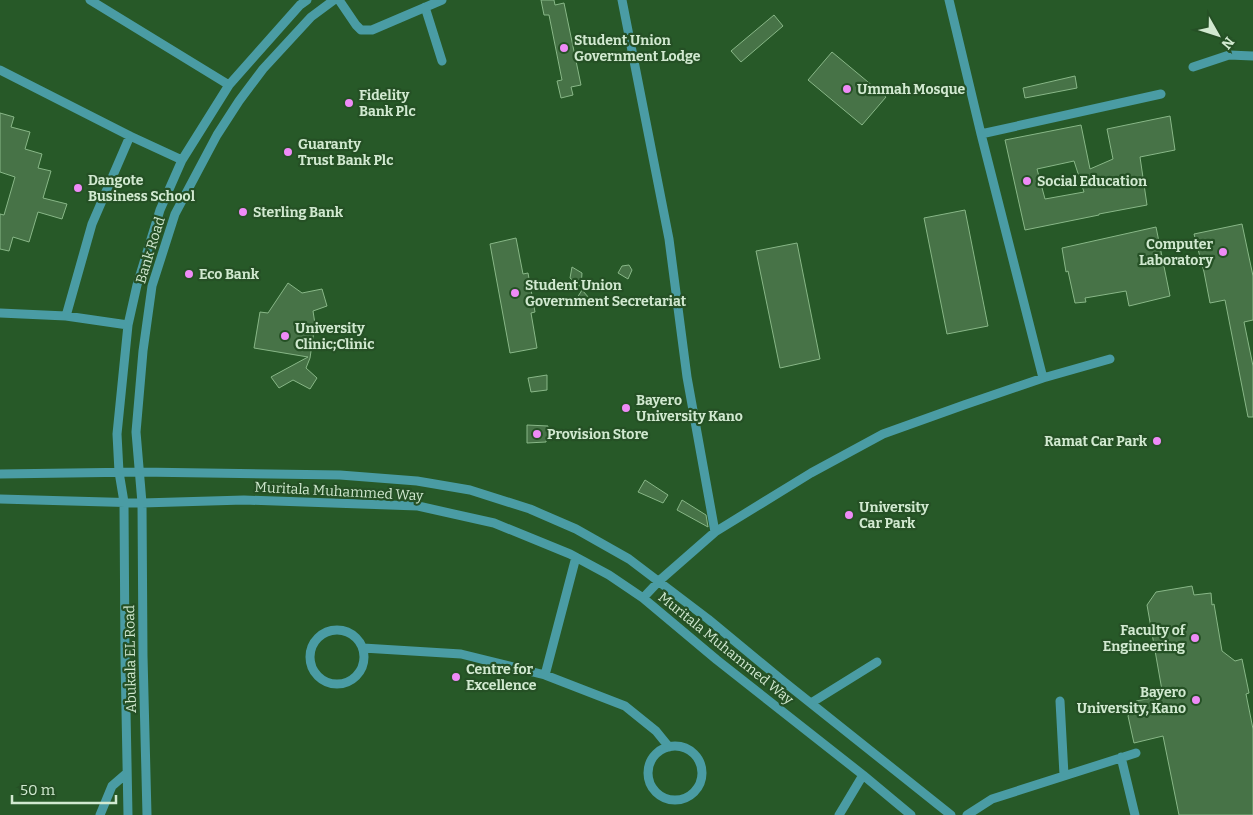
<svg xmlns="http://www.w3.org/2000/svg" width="1253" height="815" viewBox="0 0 1253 815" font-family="Bitter,serif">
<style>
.built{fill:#275928}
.building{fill:#477347;stroke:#88b787;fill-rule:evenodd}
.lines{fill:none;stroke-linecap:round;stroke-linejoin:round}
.minor{stroke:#4a9ca4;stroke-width:9}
.poi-dot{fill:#ef8bf7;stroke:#255025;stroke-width:2}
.labels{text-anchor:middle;stroke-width:4.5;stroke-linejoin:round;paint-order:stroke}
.poi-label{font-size:14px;font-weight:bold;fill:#d1e9d0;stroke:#255025;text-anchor:start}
.street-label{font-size:14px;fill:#d1e9d0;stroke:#255025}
</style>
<rect width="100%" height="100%" fill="#255025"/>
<path class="built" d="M 0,0 L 1253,0 L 1253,815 L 0,815 Z"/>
<path class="building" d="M 541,0 L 554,0 L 555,5 L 564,3 L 581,85 L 571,87 L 573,95 L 561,98 L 557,81 L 562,80 L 549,15 L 544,15 Z
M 774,15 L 783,26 L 741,62 L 731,51 Z
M 832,52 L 886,97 L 862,125 L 808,80 Z
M 1075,76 L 1077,88 L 1025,98 L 1023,88 Z
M 0,113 L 14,117 L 11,127 L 30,132 L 25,149 L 42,154 L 38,168 L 51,171 L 43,198 L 67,204 L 62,219 L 38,212 L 29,242 L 13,237 L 9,251 L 0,249 L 0,214 L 4,215 L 15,177 L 0,172 Z
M 1170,116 L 1175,150 L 1140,157 L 1147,205 L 1099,214 L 1099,215 L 1025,230 L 1005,140 L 1081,125 L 1090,169 L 1113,159 L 1107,129 ZM 1074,161 L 1084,192 L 1045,199 L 1037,169 Z
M 965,210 L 988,326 L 947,334 L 924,218 Z
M 1242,224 L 1253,276 L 1253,320 L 1244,322 L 1253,366 L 1253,417 L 1248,417 L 1225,300 L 1210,303 L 1204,272 L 1194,234 Z
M 1156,227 L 1170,296 L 1129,306 L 1126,291 L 1085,298 L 1086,302 L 1075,303 L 1068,271 L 1066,272 L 1062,248 Z
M 516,238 L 523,274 L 528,273 L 535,312 L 531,313 L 537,348 L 510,353 L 490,244 Z
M 797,243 L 820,359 L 780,368 L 756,251 Z
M 629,265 L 632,270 L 628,279 L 618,273 L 622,266 Z
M 572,267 L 582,273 L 581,287 L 570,278 Z
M 288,283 L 302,293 L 322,289 L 327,306 L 313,311 L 315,324 L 310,358 L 306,368 L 317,378 L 310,389 L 293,380 L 279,388 L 271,377 L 308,357 L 254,348 L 260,312 L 268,313 Z
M 582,290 L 590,299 L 587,305 L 580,306 L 577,302 L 577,298 Z
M 547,375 L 547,390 L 531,392 L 528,378 Z
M 527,425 L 548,426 L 546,442 L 527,443 Z
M 645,480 L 668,495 L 663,503 L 638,492 Z
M 682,500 L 706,515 L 708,527 L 677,510 Z
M 1192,586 L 1194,595 L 1211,593 L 1212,605 L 1214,604 L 1222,651 L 1235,661 L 1242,659 L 1249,693 L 1246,694 L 1253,729 L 1253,815 L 1179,815 L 1163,736 L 1134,743 L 1128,716 L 1136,701 L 1163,696 L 1147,605 L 1156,592 Z"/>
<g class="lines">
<path class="minor" d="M 90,0 L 229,85
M 339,0 L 356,25 L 361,30 L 372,30 L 442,0
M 622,0 L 669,239 L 687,377 L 715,532
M 949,0 L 981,134 L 1043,378
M 425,7 L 442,61
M 1193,67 L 1229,55 L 1253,56
M 0,70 L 130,136 L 182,160
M 981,134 L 1161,94
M 0,313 L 66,316 L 128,325
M 66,316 L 92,224 L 130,136
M 0,474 L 140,472 L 340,475 L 417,481 L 470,490 L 530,509 L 576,529 L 629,559 L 708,619 L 783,681 L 951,815
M 0,499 L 142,503 L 244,500 L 418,506 L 494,523 L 570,554 L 609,575 L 643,598 L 717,660 L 863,775 L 911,815
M 643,598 L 659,581 L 715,532 L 811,473 L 883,434 L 964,405 L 1043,378 L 1110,359
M310 657a27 27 0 1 1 54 0a27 27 0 1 1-54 0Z
M 363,648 L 461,654 L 545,675 L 625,706 L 656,731 L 669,747
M 545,675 L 576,557
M 1060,701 L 1064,775
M 811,703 L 877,662
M648 773a27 27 0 1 1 54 0a27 27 0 1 1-54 0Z
M 1121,757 L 1135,815
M 100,815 L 112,786 L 127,773
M 128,815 L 125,658 L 124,502 L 119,472 L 117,434 L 128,325 L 137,285 L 160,210 L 182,160 L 229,85 L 300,5 L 307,0
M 147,815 L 143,656 L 142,503 L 136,432 L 143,351 L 152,286 L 175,214 L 217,135 L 239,101 L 263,69 L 311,17 L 334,0
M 839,815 L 863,775
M 967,815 L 992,799 L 1136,753"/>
</g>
<g class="poi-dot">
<circle cx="564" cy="48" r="5"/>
<circle cx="847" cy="89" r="5"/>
<circle cx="349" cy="103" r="5"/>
<circle cx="288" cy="152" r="5"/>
<circle cx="1027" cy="181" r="5"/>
<circle cx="78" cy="188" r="5"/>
<circle cx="243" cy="212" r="5"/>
<circle cx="1223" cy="252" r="5"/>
<circle cx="189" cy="274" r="5"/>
<circle cx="515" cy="293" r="5"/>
<circle cx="285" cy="336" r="5"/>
<circle cx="626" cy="408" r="5"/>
<circle cx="537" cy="434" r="5"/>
<circle cx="1157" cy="441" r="5"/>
<circle cx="849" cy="515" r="5"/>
<circle cx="1195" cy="638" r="5"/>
<circle cx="456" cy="677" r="5"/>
<circle cx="1196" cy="700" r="5"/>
</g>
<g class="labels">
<g class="poi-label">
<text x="574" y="45">Student Union<tspan x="574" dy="16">Government Lodge</tspan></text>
<text x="857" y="94">Ummah Mosque</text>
<text x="359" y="100">Fidelity<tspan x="359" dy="16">Bank Plc</tspan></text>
<text x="298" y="149">Guaranty<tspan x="298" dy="16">Trust Bank Plc</tspan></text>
<text x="88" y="185">Dangote<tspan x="88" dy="16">Business School</tspan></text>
<text x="1037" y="186">Social Education</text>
<text x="253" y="217">Sterling Bank</text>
<text x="1213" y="249" text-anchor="end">Computer<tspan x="1213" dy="16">Laboratory</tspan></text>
<text x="199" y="279">Eco Bank</text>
<text x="525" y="290">Student Union<tspan x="525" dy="16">Government Secretariat</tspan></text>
<text x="295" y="333">University<tspan x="295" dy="16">Clinic;Clinic</tspan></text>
<text x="636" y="405">Bayero<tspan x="636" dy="16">University Kano</tspan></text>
<text x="547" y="439">Provision Store</text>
<text x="1147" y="446" text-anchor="end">Ramat Car Park</text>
<text x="859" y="512">University<tspan x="859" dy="16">Car Park</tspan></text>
<text x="1185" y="635" text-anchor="end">Faculty of<tspan x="1185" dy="16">Engineering</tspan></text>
<text x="466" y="674">Centre for<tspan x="466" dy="16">Excellence</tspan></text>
<text x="1186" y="697" text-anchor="end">Bayero<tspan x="1186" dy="16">University, Kano</tspan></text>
</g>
<g class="street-label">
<text transform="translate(150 250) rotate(-73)" y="5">Bank Road</text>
<text transform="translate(339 491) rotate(3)" y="5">Muritala Muhammed Way</text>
<text transform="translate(726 648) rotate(39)" y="5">Muritala Muhammed Way</text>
<text transform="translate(130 659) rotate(-91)" y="5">Abukala EL Road</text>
</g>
</g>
<g transform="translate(1218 35) rotate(129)" stroke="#255025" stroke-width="4" paint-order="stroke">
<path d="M0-4L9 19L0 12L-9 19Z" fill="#d1e9d0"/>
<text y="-8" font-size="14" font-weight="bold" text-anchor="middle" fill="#d1e9d0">N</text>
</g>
<path d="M12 795v8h104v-8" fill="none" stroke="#d1e9d0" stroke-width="2.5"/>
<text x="20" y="795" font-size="15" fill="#d1e9d0" stroke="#255025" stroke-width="4" paint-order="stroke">50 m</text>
</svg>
